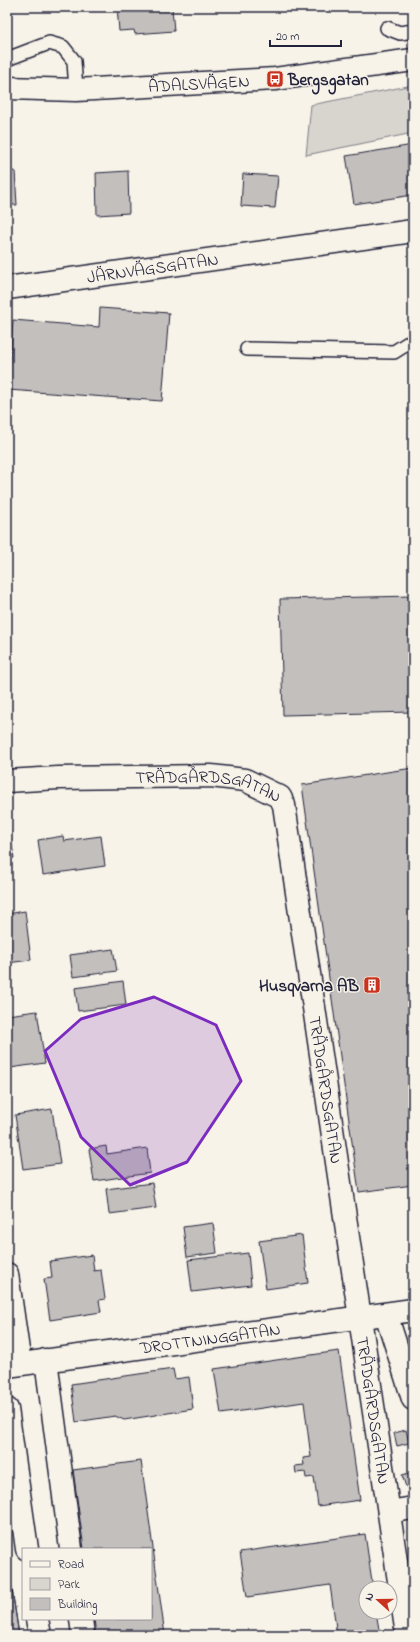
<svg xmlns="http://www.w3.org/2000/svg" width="420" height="1642" viewBox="0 0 420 1642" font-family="'Indie Flower',sans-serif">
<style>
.built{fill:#e7e3db}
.green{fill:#d8d5cf;stroke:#7d7c85}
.building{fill:#c2bfbd;stroke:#22223b}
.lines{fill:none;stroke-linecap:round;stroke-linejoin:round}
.lane-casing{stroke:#22223b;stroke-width:16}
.street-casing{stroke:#22223b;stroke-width:25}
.secondary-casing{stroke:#22223b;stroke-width:25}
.lane{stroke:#f7f3e8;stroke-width:13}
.street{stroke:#f7f3e8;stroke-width:22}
.secondary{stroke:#f7f3e8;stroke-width:22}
.marked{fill:#7b2cbf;fill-opacity:0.2;stroke:#7b2cbf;stroke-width:3;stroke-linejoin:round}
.labels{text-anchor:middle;stroke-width:3;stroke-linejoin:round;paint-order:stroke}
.poi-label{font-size:17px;font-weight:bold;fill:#22223b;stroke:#f7f3e8;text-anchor:start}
.street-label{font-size:17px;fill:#22223b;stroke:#f7f3e8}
</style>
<rect width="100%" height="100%" fill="#f7f3e8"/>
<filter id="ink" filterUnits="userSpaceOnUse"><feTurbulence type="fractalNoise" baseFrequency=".025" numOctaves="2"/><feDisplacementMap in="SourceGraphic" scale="8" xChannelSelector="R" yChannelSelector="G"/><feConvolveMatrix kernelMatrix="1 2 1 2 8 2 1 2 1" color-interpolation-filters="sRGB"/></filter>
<g filter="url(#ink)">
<path class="built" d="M 413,1532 L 413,1592 L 406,1539 L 410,1533 Z"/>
<path class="green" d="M 413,85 L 413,133 L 306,155 L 311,105 Z"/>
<path class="building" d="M 117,7 L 172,8 L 174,31 L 135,34 L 134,30 L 119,31 Z
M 413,145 L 413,195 L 354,204 L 346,156 Z
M 7,171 L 15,171 L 17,205 L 7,205 Z
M 128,171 L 129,213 L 97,215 L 96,173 Z
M 243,174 L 278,176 L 275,208 L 241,206 Z
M 100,308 L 169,313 L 162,401 L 8,390 L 13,320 L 99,327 Z
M 413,596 L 413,712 L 283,715 L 280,599 Z
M 413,768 L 413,1185 L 359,1192 L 302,785 Z
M 7,813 L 14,858 L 7,859 Z
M 63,836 L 64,841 L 101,836 L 105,866 L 43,875 L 38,840 Z
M 25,911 L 31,960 L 7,963 L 7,914 Z
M 113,949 L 117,971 L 73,977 L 70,955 Z
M 123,981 L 126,1005 L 78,1011 L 75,988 Z
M 37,1011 L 45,1063 L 10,1068 L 7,1047 L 7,1015 Z
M 52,1109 L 60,1164 L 23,1169 L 15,1115 Z
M 106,1146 L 107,1154 L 147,1148 L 150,1173 L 94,1181 L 89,1149 Z
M 152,1183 L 156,1208 L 109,1214 L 106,1189 Z
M 213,1223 L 217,1253 L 187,1257 L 183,1227 Z
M 302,1235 L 308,1283 L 266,1289 L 259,1241 Z
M 248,1253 L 251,1285 L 192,1292 L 188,1260 Z
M 92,1255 L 94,1271 L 101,1270 L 105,1299 L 99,1300 L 101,1312 L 50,1320 L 44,1279 L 52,1278 L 50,1261 Z
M 339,1351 L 360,1500 L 318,1506 L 314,1477 L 306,1478 L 305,1472 L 296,1473 L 295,1466 L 304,1465 L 303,1458 L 311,1457 L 304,1402 L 221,1414 L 214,1369 Z
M 173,1369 L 175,1379 L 189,1377 L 193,1409 L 124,1420 L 115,1416 L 76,1422 L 71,1384 Z
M 406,1430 L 409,1443 L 397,1446 L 394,1433 Z
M 141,1461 L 165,1635 L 96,1635 L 94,1619 L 151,1619 L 151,1549 L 84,1549 L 73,1470 Z
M 413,1472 L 413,1484 L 406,1487 L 402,1475 Z
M 365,1534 L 373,1588 L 366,1588 L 366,1612 L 376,1612 L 380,1635 L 337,1635 L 330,1585 L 247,1597 L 240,1552 Z
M 7,1555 L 11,1583 L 19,1635 L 7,1635 Z
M 7,1555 L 11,1583 L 19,1635 L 7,1635 Z"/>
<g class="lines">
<defs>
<path id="lane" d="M 387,28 L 400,33 L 413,31
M 7,59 L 49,43 L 63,47 L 74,61 L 76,90
M 247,349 L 394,352 L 413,340"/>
<g id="street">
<path id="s1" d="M 7,288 L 413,231"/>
<path id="s2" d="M 7,781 L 58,778 L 211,776 L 245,780 L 280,797 L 284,805 L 407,1635"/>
<path d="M 7,1274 L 20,1364"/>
<path d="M 386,1314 L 413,1399"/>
<path d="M 46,1360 L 71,1549"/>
<path id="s3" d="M 7,1366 L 413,1310"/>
<path d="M 7,1409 L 27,1549"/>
<path d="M 389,1512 L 413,1508"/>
<path d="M 37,1619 L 40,1635"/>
<path d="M 81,1619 L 83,1635"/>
</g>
<g id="secondary">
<path id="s4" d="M 7,88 L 76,90 L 275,79 L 413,60"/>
</g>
</defs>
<use href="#lane" class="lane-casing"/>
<use href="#street" class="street-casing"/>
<use href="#secondary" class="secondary-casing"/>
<use href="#lane" class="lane"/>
<use href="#street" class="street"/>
<use href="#secondary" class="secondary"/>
</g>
</g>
<path class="marked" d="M 154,997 L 216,1025 L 241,1081 L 187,1162 L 130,1185 L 81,1137 L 45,1051 L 81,1019 Z"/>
<defs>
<symbol id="bus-square" viewBox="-11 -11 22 22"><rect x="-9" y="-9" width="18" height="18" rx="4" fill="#c8321e" stroke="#f7f3e8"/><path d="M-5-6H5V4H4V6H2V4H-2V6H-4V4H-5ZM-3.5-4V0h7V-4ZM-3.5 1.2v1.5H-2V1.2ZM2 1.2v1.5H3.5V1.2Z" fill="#fff"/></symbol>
<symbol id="building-square" viewBox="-11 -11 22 22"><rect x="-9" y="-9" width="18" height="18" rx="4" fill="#c8321e" stroke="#f7f3e8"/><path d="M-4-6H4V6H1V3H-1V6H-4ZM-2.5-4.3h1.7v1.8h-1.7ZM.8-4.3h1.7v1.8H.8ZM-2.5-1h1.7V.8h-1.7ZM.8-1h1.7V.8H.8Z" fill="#fff"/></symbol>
</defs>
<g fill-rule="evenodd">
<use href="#bus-square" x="265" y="69" width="20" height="20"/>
<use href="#building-square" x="362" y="975" width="20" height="20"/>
</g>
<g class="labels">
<g class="poi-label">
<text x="288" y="85">Bergsgatan</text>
<text x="359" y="991" text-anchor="end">Husqvarna AB</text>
</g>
<g class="street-label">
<text dy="6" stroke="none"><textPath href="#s4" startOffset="192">ÅDALSVÄGEN</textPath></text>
<text dy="6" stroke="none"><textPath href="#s1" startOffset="147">JÄRNVÄGSGATAN</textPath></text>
<text dy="6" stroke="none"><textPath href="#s2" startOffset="203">TRÄDGÅRDSGATAN</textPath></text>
<text dy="6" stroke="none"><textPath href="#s2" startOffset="574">TRÄDGÅRDSGATAN</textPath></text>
<text dy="6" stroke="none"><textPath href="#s3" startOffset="205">DROTTNINGGATAN</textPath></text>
<text dy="6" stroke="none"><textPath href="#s2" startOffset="898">TRÄDGÅRDSGATAN</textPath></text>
</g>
</g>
<rect width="420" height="1642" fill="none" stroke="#f7f3e8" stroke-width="24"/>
<rect x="12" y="12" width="396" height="1618" fill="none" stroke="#22223b" stroke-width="1.5" filter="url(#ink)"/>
<rect x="22" y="1548" width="130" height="72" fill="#f7f3e8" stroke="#a29fa3"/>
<rect x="30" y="1561" width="20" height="6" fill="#f7f3e8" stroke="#a29fa3"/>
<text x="58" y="1568" font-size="12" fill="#22223b">Road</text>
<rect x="30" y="1578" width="20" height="12" fill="#d8d5cf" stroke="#a29fa3"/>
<text x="58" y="1588" font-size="12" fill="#22223b">Park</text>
<rect x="30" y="1598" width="20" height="12" fill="#c2bfbd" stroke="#a29fa3"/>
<text x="58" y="1608" font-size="12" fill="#22223b">Building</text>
<g transform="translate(378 1600) rotate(291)"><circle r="19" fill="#f7f3e8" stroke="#a29fa3"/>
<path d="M0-3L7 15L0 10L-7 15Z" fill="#c8321e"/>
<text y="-6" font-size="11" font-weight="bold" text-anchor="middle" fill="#22223b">N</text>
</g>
<path d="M270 40v6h71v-6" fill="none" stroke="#22223b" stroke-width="2"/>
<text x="276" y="40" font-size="12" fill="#22223b" stroke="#f7f3e8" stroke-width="3" paint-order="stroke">20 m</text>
</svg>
